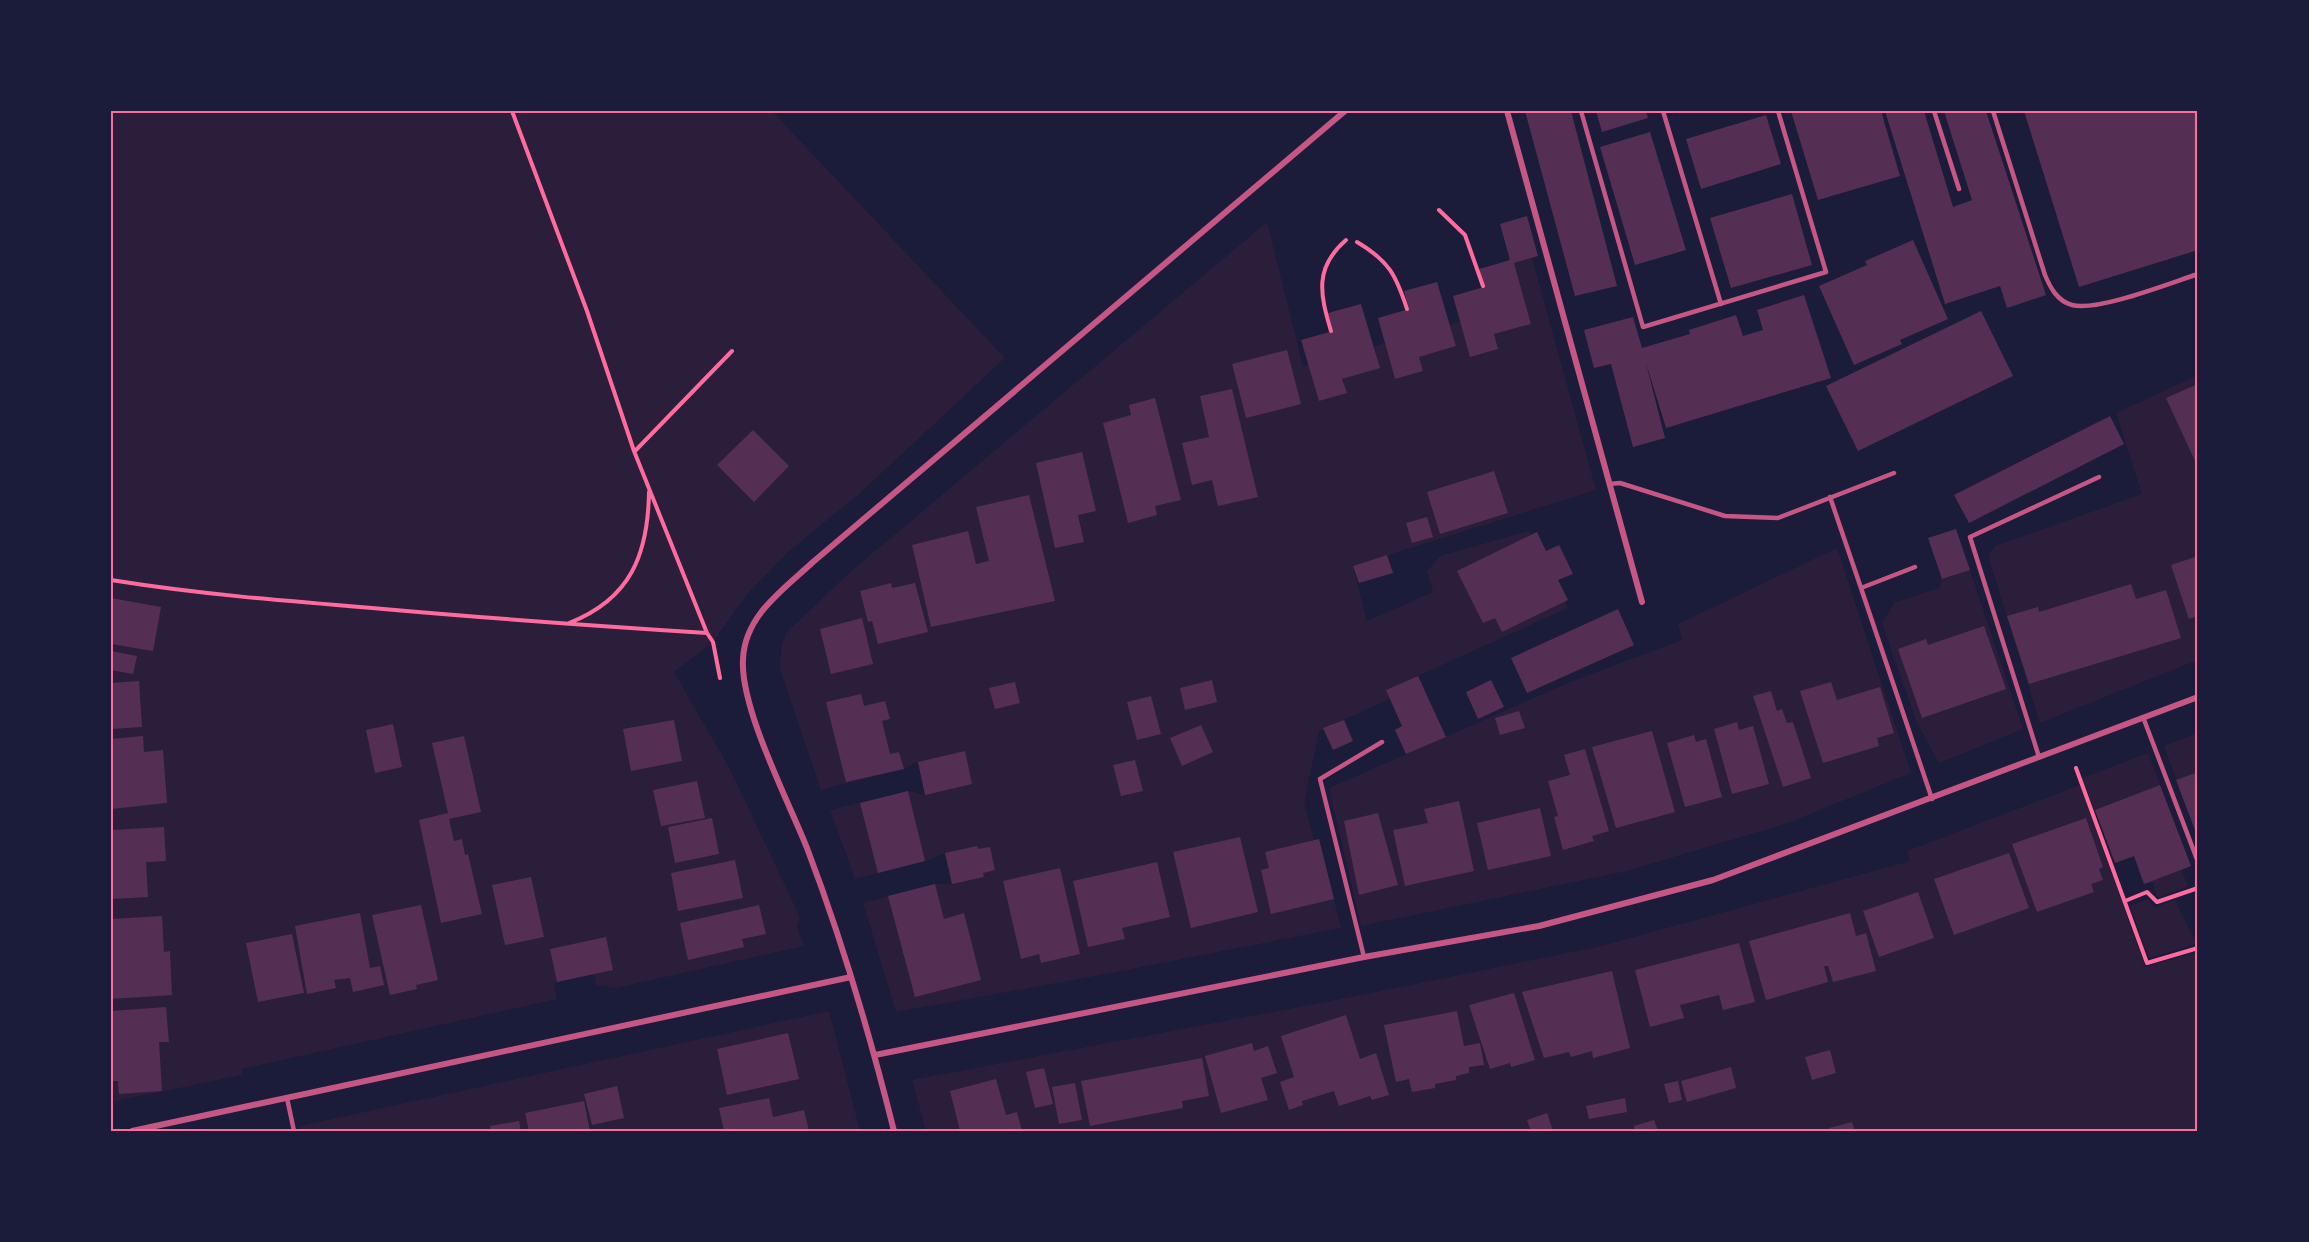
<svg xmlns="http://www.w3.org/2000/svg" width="2309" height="1242" viewBox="0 0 2309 1242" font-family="Georgia,serif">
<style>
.green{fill:#2a1e3b}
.building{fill:#542f53}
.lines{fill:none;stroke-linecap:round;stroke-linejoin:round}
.path{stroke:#ff6b9d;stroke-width:4}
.service{stroke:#c65784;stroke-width:4.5}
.minor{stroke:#c65784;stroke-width:6}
.neatline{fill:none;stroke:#ff6b9d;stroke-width:2}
</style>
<rect width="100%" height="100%" fill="#1b1b3a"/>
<path class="green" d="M 111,111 L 772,111 L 1005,358 L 859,494 L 788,552 L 748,593 L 713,642 L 674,672 L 730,769 L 800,917 L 797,927 L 804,946 L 616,988 L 596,985 L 594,974 L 554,983 L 557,999 L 242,1069 L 243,1075 L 111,1102 Z
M 1267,222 L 1303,366 L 1309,364 L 1319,401 L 1346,393 L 1342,379 L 1379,368 L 1374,346 L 1385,343 L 1395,379 L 1423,371 L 1419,357 L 1456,346 L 1450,325 L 1460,321 L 1471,356 L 1498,349 L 1494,334 L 1531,324 L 1514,263 L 1532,258 L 1596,490 L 1353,566 L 1367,621 L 1433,592 L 1427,571 L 1440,556 L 1529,531 L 1531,535 L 1537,532 L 1546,551 L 1559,545 L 1573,574 L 1558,580 L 1568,600 L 1565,602 L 1568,608 L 1387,690 L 1390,699 L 1319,731 L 1304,803 L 1314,840 L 1319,839 L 1341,928 L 1090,977 L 896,1012 L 863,903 L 935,884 L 952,884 L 945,853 L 925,861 L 855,879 L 830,810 L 908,791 L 925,795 L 918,762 L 904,769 L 821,790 L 780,669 L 781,649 L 786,633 L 850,572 Z
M 2198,375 L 2198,459 L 2195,461 L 2198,469 L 2198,660 L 2040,723 L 1988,556 L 1995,546 L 2142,494 L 2116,413 Z
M 1837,548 L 1911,773 L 1788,823 L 1627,871 L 1361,926 L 1329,788 L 1570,682 L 1682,640 L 1678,624 Z
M 1970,570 L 2023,729 L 1939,763 L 1916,721 L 1882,623 L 1895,602 L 1939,588 L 1942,579 Z
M 2198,733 L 2198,839 L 2164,746 Z
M 2148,753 L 2191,866 L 2182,871 L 2188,886 L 2158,898 L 2152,882 L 2144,884 L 2134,856 L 2115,863 L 2082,778 Z
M 2080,785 L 2145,967 L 2198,952 L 2198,1131 L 926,1131 L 912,1080 L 1357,996 L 1601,946 L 1910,861 L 1907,851 Z
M 2147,899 L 2155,907 L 2175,900 L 2196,944 L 2149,958 L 2130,906 Z
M 829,1011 L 860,1131 L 301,1131 L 300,1126 Z"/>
<path class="building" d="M 1525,111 L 1571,111 L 1617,286 L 1575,296 Z
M 1596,111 L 1646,111 L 1648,118 L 1602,132 Z
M 1791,111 L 1881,111 L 1900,176 L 1818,200 Z
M 1885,111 L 1924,111 L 1953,207 L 1972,200 L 1944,111 L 1986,111 L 2046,295 L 2007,308 L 2000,286 L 1945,304 Z
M 2024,111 L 2198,111 L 2198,250 L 2079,287 Z
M 1766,115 L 1781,164 L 1701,189 L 1686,139 Z
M 1650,132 L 1686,250 L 1635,265 L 1600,147 Z
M 1792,194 L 1812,265 L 1731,288 L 1710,218 Z
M 1527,216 L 1538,256 L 1514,263 L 1531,324 L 1494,334 L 1498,349 L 1470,357 L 1453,296 L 1484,287 L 1479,269 L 1510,260 L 1500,224 Z
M 1913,240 L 1948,319 L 1900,340 L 1902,344 L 1854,365 L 1819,286 L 1867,265 L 1865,261 Z
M 1437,282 L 1456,346 L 1419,357 L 1423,371 L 1395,379 L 1378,318 L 1409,309 L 1404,291 Z
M 1804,295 L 1831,378 L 1666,428 L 1646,363 L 1665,438 L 1633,447 L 1611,364 L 1594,368 L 1584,330 L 1633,317 L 1642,348 L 1690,334 L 1689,330 L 1736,315 L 1743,336 L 1763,330 L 1757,310 Z
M 1361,304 L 1380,368 L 1342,379 L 1347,393 L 1319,401 L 1301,340 L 1333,331 L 1328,313 Z
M 1981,311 L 2013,376 L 1858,451 L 1826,386 Z
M 1287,350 L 1301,404 L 1246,418 L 1232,364 Z
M 2198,384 L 2198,459 L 2195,461 L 2166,398 Z
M 1232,389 L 1258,497 L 1218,506 L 1212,480 L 1192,485 L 1182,443 L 1209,437 L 1200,396 Z
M 1155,398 L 1181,500 L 1155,506 L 1157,515 L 1128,523 L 1103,423 L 1131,415 L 1129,405 Z
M 2110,416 L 2124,444 L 1969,523 L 1954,495 Z
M 753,430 L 789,466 L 754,502 L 717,465 Z
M 1082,452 L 1096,511 L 1078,515 L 1084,542 L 1055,548 L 1036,463 Z
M 1494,471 L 1508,513 L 1440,534 L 1427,492 Z
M 1029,495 L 1055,601 L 931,627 L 912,545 L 968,531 L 976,564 L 989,561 L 976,507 Z
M 1427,517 L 1433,537 L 1412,543 L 1406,523 Z
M 1956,529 L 1970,570 L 1942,579 L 1928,538 Z
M 1537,532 L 1546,551 L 1559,545 L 1573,574 L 1558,580 L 1568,600 L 1502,632 L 1495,618 L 1483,623 L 1457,571 Z
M 1387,555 L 1393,573 L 1359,583 L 1353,566 Z
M 2198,556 L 2198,616 L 2189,619 L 2171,565 Z
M 891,583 L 892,588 L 915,583 L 928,632 L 878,644 L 872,621 L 868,622 L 860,591 Z
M 2131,584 L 2136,599 L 2166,590 L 2181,638 L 2029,684 L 2007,616 L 2038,607 L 2039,612 Z
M 111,598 L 161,607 L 153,651 L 111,644 Z
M 1618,609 L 1634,645 L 1527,693 L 1511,658 Z
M 862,618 L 873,664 L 831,674 L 820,629 Z
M 1984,626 L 2006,689 L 1922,718 L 1898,649 L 1926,639 L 1928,645 Z
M 111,651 L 137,656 L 133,674 L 111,670 Z
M 1418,676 L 1446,737 L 1406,754 L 1395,730 L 1402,726 L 1386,690 Z
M 1212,680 L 1217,702 L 1185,710 L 1180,688 Z
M 1491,680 L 1504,707 L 1478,719 L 1466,692 Z
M 139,681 L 142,727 L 111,729 L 111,683 Z
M 1015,682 L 1020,703 L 995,709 L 989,688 Z
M 1831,682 L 1837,700 L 1880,687 L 1894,733 L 1877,738 L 1879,746 L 1823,763 L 1800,691 Z
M 1771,691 L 1777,711 L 1782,709 L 1787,723 L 1793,722 L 1811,778 L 1783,787 L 1753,696 Z
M 861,694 L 864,706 L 885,701 L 890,719 L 882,721 L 890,754 L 899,752 L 904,769 L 846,782 L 826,702 Z
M 1151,696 L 1161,734 L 1137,740 L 1127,702 Z
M 1519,711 L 1525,728 L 1500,735 L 1495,718 Z
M 674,720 L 682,761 L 631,771 L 623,729 Z
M 1344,720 L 1353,741 L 1333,750 L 1323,728 Z
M 1737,722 L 1739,730 L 1753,726 L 1769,784 L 1732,794 L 1714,729 Z
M 393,724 L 402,767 L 375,773 L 366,730 Z
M 1201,725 L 1213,752 L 1182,766 L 1170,738 Z
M 1652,731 L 1675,812 L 1616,828 L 1592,747 Z
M 1694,735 L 1696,742 L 1706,739 L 1722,797 L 1685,807 L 1667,743 Z
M 143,736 L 144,752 L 163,750 L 167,803 L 111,809 L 111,739 Z
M 464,736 L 481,812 L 449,819 L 454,841 L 462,839 L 465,855 L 468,854 L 482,914 L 441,923 L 419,820 L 448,813 L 432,743 Z
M 1585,749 L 1609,831 L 1592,836 L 1594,841 L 1563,850 L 1554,817 L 1558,816 L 1548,781 L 1570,775 L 1564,755 Z
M 965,751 L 972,784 L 925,795 L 918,762 Z
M 1135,760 L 1143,791 L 1121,796 L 1113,765 Z
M 2198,772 L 2198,838 L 2176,780 Z
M 697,781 L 705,818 L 661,826 L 653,790 Z
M 2160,785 L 2191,866 L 2144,884 L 2134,856 L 2115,863 L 2095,810 Z
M 908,791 L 925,861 L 878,873 L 860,803 Z
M 1459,801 L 1474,871 L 1405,886 L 1393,830 L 1428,823 L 1424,809 Z
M 1540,808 L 1551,856 L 1488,870 L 1477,823 Z
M 1378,813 L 1398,885 L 1359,895 L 1344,821 Z
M 712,818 L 719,854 L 675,863 L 668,827 Z
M 2086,818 L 2103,867 L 2099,869 L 2103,880 L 2091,884 L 2094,892 L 2037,912 L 2012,844 Z
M 164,827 L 166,861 L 146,862 L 148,897 L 111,899 L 111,830 Z
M 1240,837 L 1258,912 L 1191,928 L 1173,852 Z
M 1319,839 L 1334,899 L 1271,914 L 1261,870 L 1269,868 L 1265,852 Z
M 977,846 L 978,849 L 990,847 L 995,870 L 983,873 L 984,877 L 952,884 L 945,853 Z
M 2009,853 L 2029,908 L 1954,935 L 1934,879 Z
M 735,860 L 743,898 L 678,911 L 671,873 Z
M 1157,862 L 1170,917 L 1122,928 L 1125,939 L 1088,947 L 1073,881 Z
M 1060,868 L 1080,954 L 1041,963 L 1039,954 L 1021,959 L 1003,881 Z
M 531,877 L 544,937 L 505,945 L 492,885 Z
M 935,884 L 944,919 L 964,913 L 981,980 L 915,997 L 888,896 Z
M 1918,892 L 1934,938 L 1879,957 L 1863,911 Z
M 421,905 L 438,980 L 416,985 L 417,989 L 390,995 L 372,915 Z
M 759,905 L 766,934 L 742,939 L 744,947 L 688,960 L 680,923 Z
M 360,913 L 370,968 L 380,966 L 384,985 L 353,992 L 350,978 L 334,980 L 336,988 L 307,994 L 295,926 Z
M 1850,913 L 1856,936 L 1866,933 L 1876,971 L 1833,982 L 1828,966 L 1824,966 L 1828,982 L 1766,1000 L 1749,941 Z
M 162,916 L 164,952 L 170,951 L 172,995 L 111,999 L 111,919 Z
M 292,934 L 304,993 L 258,1002 L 246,943 Z
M 606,937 L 613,970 L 557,982 L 550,949 Z
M 1739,943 L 1755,1002 L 1723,1010 L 1719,995 L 1680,1005 L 1684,1018 L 1650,1027 L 1635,970 Z
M 1612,971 L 1630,1048 L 1593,1058 L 1592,1051 L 1571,1057 L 1569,1052 L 1544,1058 L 1522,992 Z
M 1514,993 L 1535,1060 L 1511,1067 L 1510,1063 L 1490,1069 L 1469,1005 Z
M 166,1007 L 169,1042 L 159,1042 L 162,1091 L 119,1094 L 118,1081 L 113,1081 L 111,1011 Z
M 1457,1011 L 1464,1046 L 1480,1043 L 1484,1065 L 1469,1067 L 1469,1073 L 1456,1076 L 1456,1080 L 1435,1084 L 1435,1088 L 1412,1092 L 1409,1079 L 1396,1082 L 1384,1025 Z
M 1346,1015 L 1360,1059 L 1376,1053 L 1389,1095 L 1372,1100 L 1370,1096 L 1339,1106 L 1334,1091 L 1302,1101 L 1303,1105 L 1289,1110 L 1280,1082 L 1294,1077 L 1281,1036 Z
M 788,1033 L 799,1079 L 727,1095 L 717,1049 Z
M 1252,1043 L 1254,1051 L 1268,1046 L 1277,1073 L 1261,1078 L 1268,1100 L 1221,1113 L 1205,1056 Z
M 1830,1050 L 1836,1073 L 1812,1080 L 1805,1057 Z
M 1202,1058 L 1209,1096 L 1182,1101 L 1183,1108 L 1090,1126 L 1081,1081 Z
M 1731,1067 L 1736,1088 L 1687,1102 L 1681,1081 Z
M 1044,1068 L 1053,1104 L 1035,1108 L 1026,1072 Z
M 996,1079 L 1006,1115 L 1017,1112 L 1022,1131 L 960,1131 L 950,1091 Z
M 1678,1081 L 1682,1100 L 1669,1103 L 1664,1084 Z
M 1075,1083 L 1082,1120 L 1059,1124 L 1052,1087 Z
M 617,1086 L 624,1118 L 592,1125 L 584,1094 Z
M 769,1098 L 773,1117 L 804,1110 L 809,1131 L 724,1131 L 719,1108 Z
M 1625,1098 L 1627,1112 L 1589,1119 L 1586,1106 Z
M 584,1101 L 590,1131 L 529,1131 L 525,1113 Z
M 1547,1113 L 1553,1131 L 1531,1131 L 1527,1120 Z
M 1654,1120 L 1658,1131 L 1635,1131 L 1634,1126 Z
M 519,1121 L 521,1131 L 491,1131 L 490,1126 Z
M 1852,1122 L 1855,1131 L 1830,1131 L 1829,1128 Z"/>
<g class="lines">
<path class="path" d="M 512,111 L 587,311 L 634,451 L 707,633
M 1439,210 L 1465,235 L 1483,286
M 1357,242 C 1389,261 1396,275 1407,309
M 1331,331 C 1320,294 1314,268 1346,240
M 635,451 L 732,351
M 111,580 C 198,594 285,601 372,608 C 484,618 596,626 707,633 L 713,642 L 720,678
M 569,623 C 631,599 648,554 649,492
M 2076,768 L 2147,963 L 2198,948
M 2125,901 L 2147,892 L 2157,902 L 2198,888"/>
<path class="service" d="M 1581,111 L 1643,327 L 1826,272 L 1778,111
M 1663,111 L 1721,304
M 1934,111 L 1959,189
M 1993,111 L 2045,275 C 2050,287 2057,301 2072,305 C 2097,312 2170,283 2198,274
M 1609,484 L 1620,483 L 1725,516 L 1778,518 L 1894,473
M 1830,497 L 1861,588
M 1915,567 L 1861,588 L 1932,799
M 2143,717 L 2198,862
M 2039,757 L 1970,537 L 2099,477
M 1364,957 L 1320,779 L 1382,742
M 287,1098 L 294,1131"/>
<path class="minor" d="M 1507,111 L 1642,602
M 875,1055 L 1364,957 L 1539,926 L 1713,880 L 2198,697
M 132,1131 L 851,977
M 894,1131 C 870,1035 842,940 807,848 C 788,800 740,708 743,659 C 745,615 784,589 813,562 L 1345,111"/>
</g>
<rect width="2309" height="1242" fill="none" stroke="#1b1b3a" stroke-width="225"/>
<rect x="112" y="112" width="2084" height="1018" class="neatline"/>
</svg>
